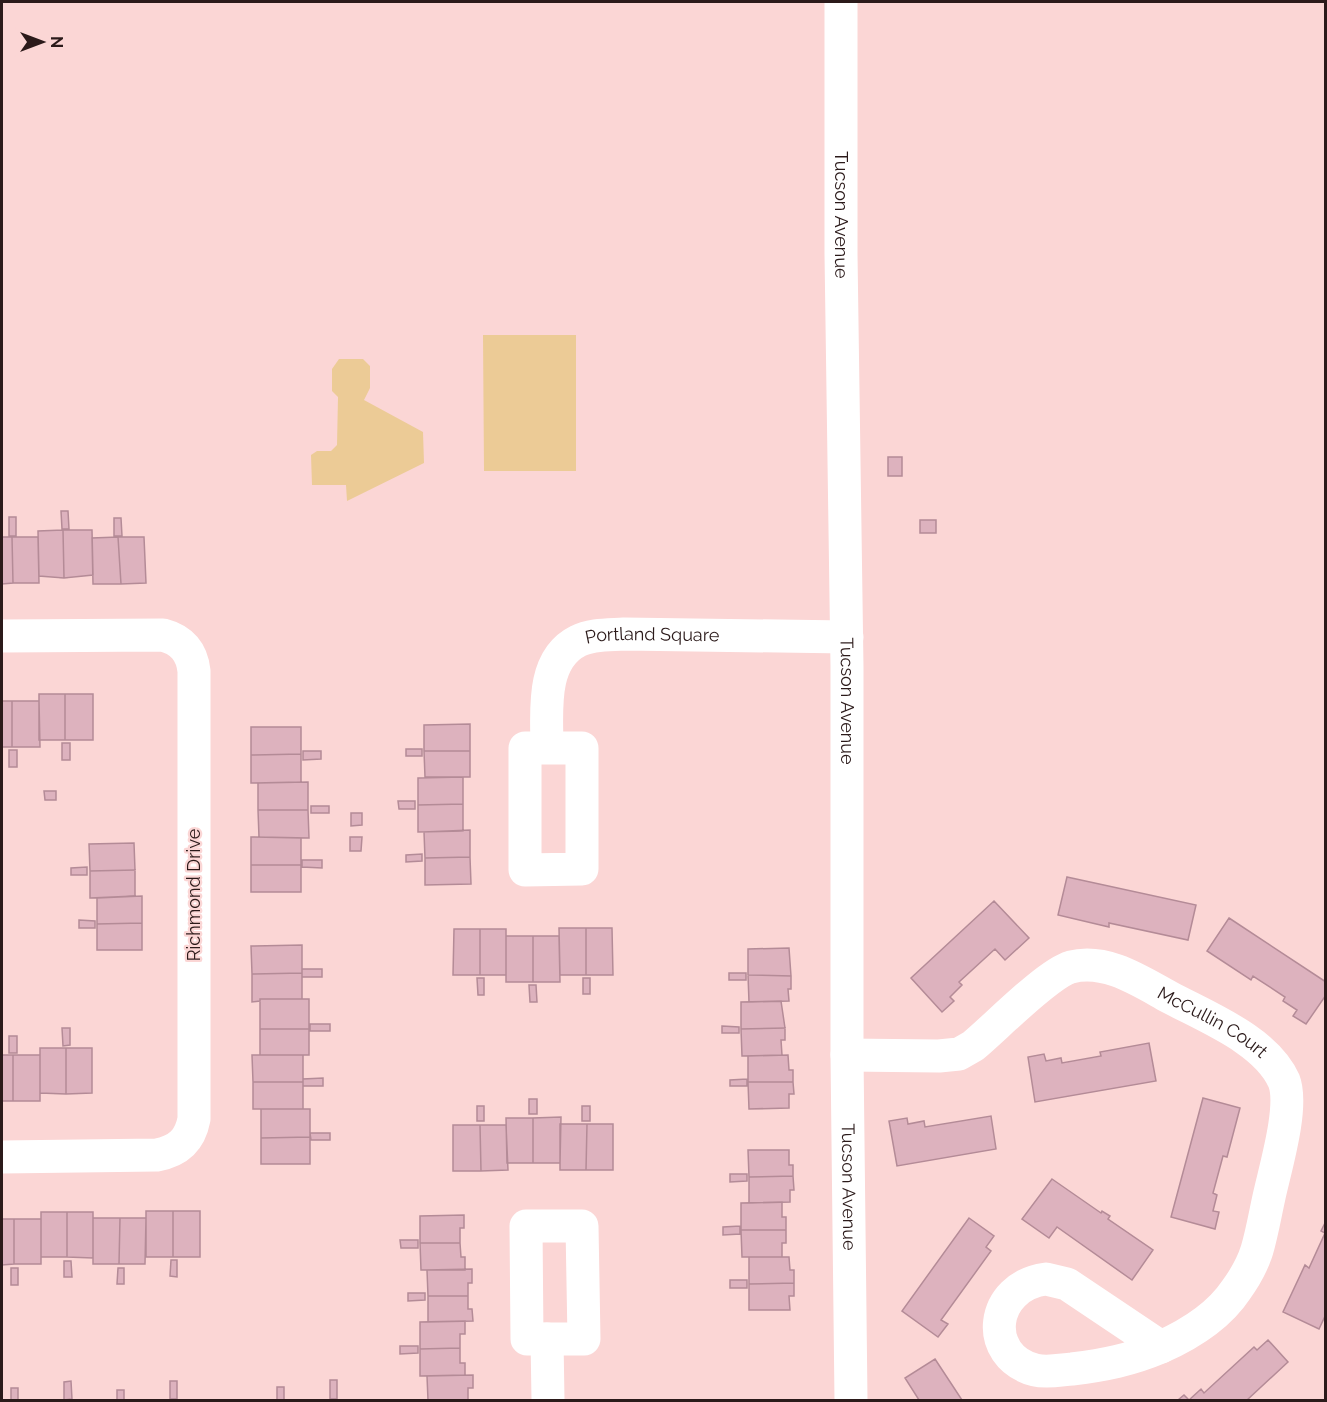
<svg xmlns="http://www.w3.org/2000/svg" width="1327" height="1402" viewBox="0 0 1327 1402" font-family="Raleway,sans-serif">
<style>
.green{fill:#eccb96}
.building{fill:#ddb2be;stroke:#b48b97;stroke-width:1.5}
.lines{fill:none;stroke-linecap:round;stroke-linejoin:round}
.minor{stroke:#fff;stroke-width:33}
.labels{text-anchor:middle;stroke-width:4.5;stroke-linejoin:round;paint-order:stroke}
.street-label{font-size:18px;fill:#2b1a1a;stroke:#fbd6d5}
</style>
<rect width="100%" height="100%" fill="#fbd6d5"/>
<path class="green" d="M 483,335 L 576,335 L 576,471 L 484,471 Z
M 339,359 L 363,359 L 370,366 L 370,388 L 364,400 L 423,432 L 424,463 L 347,501 L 346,485 L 312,485 L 311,455 L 317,451 L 331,451 L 337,445 L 338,397 L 332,391 L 332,369 Z"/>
<path class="building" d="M 888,457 L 902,457 L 902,476 L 888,476 Z
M 61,511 L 68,511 L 69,529 L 62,529 Z
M 9,517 L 16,517 L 16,536 L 9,536 Z
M 114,518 L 121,518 L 122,536 L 114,536 Z
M 920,520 L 936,520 L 936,533 L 920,533 Z
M 63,530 L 92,530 L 93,575 L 64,578 Z
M 63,530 L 64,578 L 39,576 L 38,531 Z
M 2,537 L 12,537 L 13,583 L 2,584 Z
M 12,537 L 38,537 L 39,583 L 13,583 Z
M 118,537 L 121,584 L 93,584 L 92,538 Z
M 118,537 L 144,537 L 146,583 L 121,584 Z
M 39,694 L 65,694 L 65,740 L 39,740 Z
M 65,694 L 93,694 L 93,740 L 65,740 Z
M 2,701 L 12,701 L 12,747 L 2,747 Z
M 12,701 L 39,701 L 40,747 L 12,747 Z
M 470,724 L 470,751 L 424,751 L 424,725 Z
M 251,727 L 301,727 L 301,754 L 251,755 Z
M 62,743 L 70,743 L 70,760 L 62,760 Z
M 406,749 L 422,749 L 422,756 L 406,756 Z
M 9,750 L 17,750 L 17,767 L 9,767 Z
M 303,751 L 321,751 L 321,759 L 303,760 Z
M 424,751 L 470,751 L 470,777 L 425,777 Z
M 301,754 L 301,782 L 251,783 L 251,755 Z
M 463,777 L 463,804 L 418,805 L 418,778 Z
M 308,782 L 308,810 L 258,810 L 258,783 Z
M 44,791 L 56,791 L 56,800 L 45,800 Z
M 398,801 L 415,801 L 415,809 L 399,809 Z
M 463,804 L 463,831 L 418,832 L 418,805 Z
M 311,806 L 329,806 L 329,813 L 311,813 Z
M 258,810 L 308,810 L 309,838 L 259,837 Z
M 351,813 L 362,813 L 362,825 L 351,826 Z
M 470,830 L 470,857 L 425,858 L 424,832 Z
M 251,837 L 301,838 L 301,865 L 251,865 Z
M 350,837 L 362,837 L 361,851 L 350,851 Z
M 134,843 L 135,870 L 90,871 L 89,844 Z
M 422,854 L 422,861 L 406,862 L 406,855 Z
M 470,857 L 471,884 L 425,885 L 425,858 Z
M 302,860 L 322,860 L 322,868 L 302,867 Z
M 251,865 L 301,865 L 301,892 L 251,892 Z
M 87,867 L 87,875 L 71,875 L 71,868 Z
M 135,870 L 135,896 L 90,898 L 90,871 Z
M 1067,877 L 1196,905 L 1188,940 L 1109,923 L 1109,927 L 1058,915 Z
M 142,896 L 142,923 L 97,924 L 97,898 Z
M 994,901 L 1029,938 L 1005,960 L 995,949 L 959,982 L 962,985 L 950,997 L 954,1001 L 942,1012 L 911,978 Z
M 1229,918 L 1326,982 L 1326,995 L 1306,1024 L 1293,1016 L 1297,1010 L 1283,1001 L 1285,997 L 1253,976 L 1251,980 L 1207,951 Z
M 79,920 L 95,921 L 95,928 L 79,928 Z
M 142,923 L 142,950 L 97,950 L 97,924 Z
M 559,928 L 586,928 L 586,975 L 560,975 Z
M 586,928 L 612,928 L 613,975 L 586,975 Z
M 454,929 L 480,929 L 480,975 L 453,975 Z
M 480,929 L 506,929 L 506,975 L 480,975 Z
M 506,936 L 533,936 L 533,982 L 506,982 Z
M 533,936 L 559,936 L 560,982 L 533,982 Z
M 302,945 L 302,973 L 252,974 L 251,946 Z
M 789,948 L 791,976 L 748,975 L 748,949 Z
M 302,969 L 322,969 L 322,977 L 302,977 Z
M 302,973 L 302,999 L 260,999 L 260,1001 L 252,1002 L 252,974 Z
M 729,973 L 746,973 L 746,980 L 729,980 Z
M 748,975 L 791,976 L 791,989 L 788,989 L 789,1001 L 749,1002 Z
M 477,978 L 484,978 L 484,995 L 478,995 Z
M 583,978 L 590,978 L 590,994 L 583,994 Z
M 529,985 L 536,985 L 537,1002 L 530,1002 Z
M 260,999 L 309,999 L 309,1029 L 260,1029 Z
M 781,1001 L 785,1028 L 741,1029 L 741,1002 Z
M 310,1024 L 330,1024 L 330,1031 L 310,1031 Z
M 722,1026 L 739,1027 L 739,1033 L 722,1033 Z
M 62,1028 L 70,1028 L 70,1045 L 63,1046 Z
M 785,1028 L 785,1040 L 781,1040 L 782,1055 L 742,1056 L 741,1029 Z
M 260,1029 L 309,1029 L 309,1055 L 260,1055 Z
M 9,1036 L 17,1036 L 17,1053 L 9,1053 Z
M 1149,1043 L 1156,1081 L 1035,1102 L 1028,1057 L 1044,1054 L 1046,1061 L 1061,1058 L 1062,1063 L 1101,1056 L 1100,1052 Z
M 40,1048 L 66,1048 L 66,1094 L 40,1093 Z
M 66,1048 L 92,1048 L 92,1093 L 66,1094 Z
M 2,1055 L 13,1055 L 13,1101 L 2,1101 Z
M 13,1055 L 40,1055 L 40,1101 L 13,1101 Z
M 252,1055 L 303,1055 L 303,1082 L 253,1082 Z
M 788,1055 L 789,1070 L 793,1070 L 793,1082 L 748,1082 L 748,1056 Z
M 323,1078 L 323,1086 L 303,1086 L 303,1079 Z
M 747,1079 L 747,1086 L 730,1086 L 730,1080 Z
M 253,1082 L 303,1082 L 303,1109 L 253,1109 Z
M 748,1082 L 793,1082 L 794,1094 L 789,1094 L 789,1108 L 749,1109 Z
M 1203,1098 L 1240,1108 L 1227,1157 L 1223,1156 L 1213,1193 L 1217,1195 L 1213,1211 L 1219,1212 L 1215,1229 L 1171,1217 Z
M 529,1099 L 537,1099 L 537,1114 L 529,1114 Z
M 477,1106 L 484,1106 L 484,1121 L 477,1121 Z
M 582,1106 L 590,1106 L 590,1121 L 582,1121 Z
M 261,1109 L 310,1109 L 310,1137 L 261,1138 Z
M 991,1116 L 996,1149 L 897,1166 L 889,1121 L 907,1118 L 908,1124 L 924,1121 L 925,1127 Z
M 561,1117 L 560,1163 L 533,1163 L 533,1118 Z
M 506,1118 L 533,1118 L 533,1163 L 507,1163 Z
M 560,1124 L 587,1124 L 586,1170 L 560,1170 Z
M 587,1124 L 613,1124 L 613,1170 L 586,1170 Z
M 453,1125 L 480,1125 L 481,1171 L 453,1171 Z
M 480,1125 L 506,1125 L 508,1170 L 481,1171 Z
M 310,1133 L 330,1133 L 330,1140 L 311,1140 Z
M 310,1137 L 310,1164 L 261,1164 L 261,1138 Z
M 748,1150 L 789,1150 L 789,1165 L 793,1165 L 793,1176 L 749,1177 Z
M 730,1174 L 747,1174 L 747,1181 L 730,1182 Z
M 793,1176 L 794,1190 L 790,1190 L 790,1202 L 749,1203 L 749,1177 Z
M 1052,1179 L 1101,1213 L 1102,1211 L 1110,1216 L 1108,1219 L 1153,1250 L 1132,1280 L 1057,1227 L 1049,1238 L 1022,1219 Z
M 782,1202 L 782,1217 L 786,1217 L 786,1230 L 741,1230 L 741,1203 Z
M 146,1211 L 173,1211 L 173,1257 L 146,1257 Z
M 173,1211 L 200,1211 L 200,1257 L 173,1257 Z
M 41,1212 L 67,1212 L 67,1257 L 41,1257 Z
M 67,1212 L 93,1212 L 93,1258 L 67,1257 Z
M 464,1215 L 464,1228 L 460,1228 L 460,1243 L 420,1243 L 420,1216 Z
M 93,1218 L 120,1218 L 119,1264 L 93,1264 Z
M 120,1218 L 146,1218 L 145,1264 L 119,1264 Z
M 969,1218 L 994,1236 L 986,1247 L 991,1251 L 941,1320 L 948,1324 L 938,1337 L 902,1311 Z
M 2,1219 L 14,1219 L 14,1264 L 2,1265 Z
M 14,1219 L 41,1219 L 41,1264 L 14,1264 Z
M 1326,1221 L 1326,1314 L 1319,1329 L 1283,1312 L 1305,1265 L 1309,1268 L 1325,1233 L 1321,1231 Z
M 740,1226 L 740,1234 L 723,1235 L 723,1227 Z
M 741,1230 L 786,1230 L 786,1243 L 782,1243 L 782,1257 L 742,1257 Z
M 400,1240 L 418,1240 L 418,1248 L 401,1248 Z
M 420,1243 L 460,1243 L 461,1257 L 465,1257 L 465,1270 L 421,1270 Z
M 749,1257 L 789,1257 L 790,1270 L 794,1270 L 794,1283 L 749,1284 Z
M 171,1260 L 177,1260 L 177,1277 L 170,1276 Z
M 64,1261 L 71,1261 L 72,1277 L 64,1277 Z
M 11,1268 L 18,1268 L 18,1285 L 11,1285 Z
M 118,1268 L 124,1268 L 124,1284 L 117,1284 Z
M 472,1269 L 472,1283 L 468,1283 L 468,1296 L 428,1296 L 427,1270 Z
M 730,1280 L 747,1280 L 747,1288 L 730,1288 Z
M 794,1283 L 794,1296 L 789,1296 L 790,1310 L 749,1310 L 749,1284 Z
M 408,1293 L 425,1293 L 425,1300 L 408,1301 Z
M 428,1296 L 468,1296 L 468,1309 L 472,1309 L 473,1321 L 428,1322 Z
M 465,1321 L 465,1334 L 460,1334 L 460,1348 L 420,1349 L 420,1322 Z
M 1268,1340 L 1288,1362 L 1247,1400 L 1178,1400 L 1184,1395 L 1189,1400 L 1201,1389 L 1204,1393 L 1254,1347 L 1257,1350 Z
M 400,1346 L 418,1346 L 418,1353 L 400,1354 Z
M 460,1348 L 460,1363 L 465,1363 L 465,1375 L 420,1376 L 420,1349 Z
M 935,1359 L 962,1400 L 919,1400 L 905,1378 Z
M 473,1375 L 473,1388 L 468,1388 L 468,1400 L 428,1400 L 427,1376 Z
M 330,1380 L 337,1380 L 337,1399 L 330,1399 Z
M 71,1381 L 72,1399 L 64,1400 L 64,1382 Z
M 170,1381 L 177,1381 L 177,1399 L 170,1399 Z
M 277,1387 L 284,1387 L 284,1400 L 277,1400 Z
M 11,1388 L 18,1388 L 18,1400 L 11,1400 Z
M 117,1390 L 124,1390 L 124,1400 L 117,1400 Z"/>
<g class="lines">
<g class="minor">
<path id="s1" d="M 841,2 L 841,254 L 847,667 L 847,1055 L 851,1400"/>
<path d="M 2,636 L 163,635 C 182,640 192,652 194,671 L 194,1119 C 190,1140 179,1151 157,1155 L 2,1157"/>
<path id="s2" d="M 547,748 L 525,748 L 525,870 L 582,869 L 582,748 L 547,748 C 547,714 540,660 578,641 C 591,634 610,635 624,634 L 847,637"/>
<path id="s3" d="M 847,1055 L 939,1056 L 959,1054 L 973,1046 C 995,1028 1047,974 1071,967 C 1106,958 1140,981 1169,997 C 1206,1017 1266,1040 1284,1081 C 1294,1107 1275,1169 1269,1197 C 1265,1215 1262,1233 1257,1250 C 1253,1263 1244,1279 1236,1290 C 1218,1317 1190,1334 1161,1347"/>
<path d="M 526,1226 L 582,1226 L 584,1339 L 527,1339 Z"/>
<path d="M 1046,1279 L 1067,1284 L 1161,1347 C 1130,1360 1105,1365 1072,1369 C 1060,1370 1047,1373 1035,1370 C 982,1356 990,1286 1046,1279 Z"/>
<path d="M 547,1339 L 548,1400"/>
</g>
</g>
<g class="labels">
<g class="street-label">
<text dy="6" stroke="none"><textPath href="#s1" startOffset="213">Tucson Avenue</textPath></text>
<text dy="6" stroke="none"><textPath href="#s2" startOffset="550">Portland Square</textPath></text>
<text dy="6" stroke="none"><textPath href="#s1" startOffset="699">Tucson Avenue</textPath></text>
<text transform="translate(194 895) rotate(-90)" y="6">Richmond Drive</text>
<text dy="6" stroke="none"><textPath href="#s3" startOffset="410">McCullin Court</textPath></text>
<text dy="6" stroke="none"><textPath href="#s1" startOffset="1185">Tucson Avenue</textPath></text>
</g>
</g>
<rect width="1327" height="1402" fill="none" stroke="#2b1a1a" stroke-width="6"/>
<g transform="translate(42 42) rotate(90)" stroke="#fbd6d5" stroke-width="4.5" paint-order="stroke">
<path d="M0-4.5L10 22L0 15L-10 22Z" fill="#2b1a1a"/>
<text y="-9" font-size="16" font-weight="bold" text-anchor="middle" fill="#2b1a1a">N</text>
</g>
</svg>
